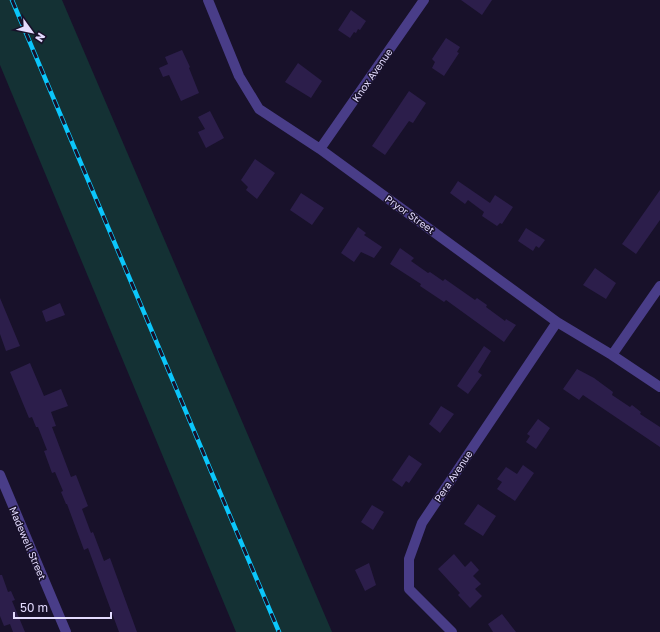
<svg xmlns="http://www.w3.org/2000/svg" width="660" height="632" viewBox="0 0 660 632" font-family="'Golos Text',sans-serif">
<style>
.green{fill:#143134}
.building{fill:#2c1e4b}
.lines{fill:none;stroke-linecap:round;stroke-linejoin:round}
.minor{stroke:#493d88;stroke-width:10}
.rail-casing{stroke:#0bc6fb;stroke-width:4.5}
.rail{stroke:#18112a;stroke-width:3;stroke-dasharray:9;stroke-linecap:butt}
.labels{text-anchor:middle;stroke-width:3;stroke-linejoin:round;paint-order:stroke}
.street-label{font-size:10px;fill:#e3dbfe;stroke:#18112a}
</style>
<rect width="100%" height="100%" fill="#18112a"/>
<path class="green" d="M 0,0 L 62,0 L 332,632 L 236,632 L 0,65 Z"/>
<path class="building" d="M 461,0 L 492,0 L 482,15 Z
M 351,10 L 366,21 L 360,30 L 358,29 L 356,33 L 354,32 L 350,38 L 338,30 Z
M 446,38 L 460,47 L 457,52 L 459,53 L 444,76 L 432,68 L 435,62 L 432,59 Z
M 182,50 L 190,67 L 189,68 L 199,93 L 181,101 L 169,75 L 163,77 L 159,68 L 168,64 L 165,57 Z
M 298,63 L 322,81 L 311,98 L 285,82 Z
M 409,91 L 426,103 L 413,123 L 409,121 L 385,155 L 372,146 Z
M 210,111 L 224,138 L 206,148 L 198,132 L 205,129 L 198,117 Z
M 255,159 L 275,173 L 257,199 L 246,190 L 248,187 L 241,180 Z
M 458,181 L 490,203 L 495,195 L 513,207 L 502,224 L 500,223 L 497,226 L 482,216 L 484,212 L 468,200 L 465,204 L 450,193 Z
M 660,190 L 660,220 L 636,254 L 622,244 Z
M 301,193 L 324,208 L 312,225 L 290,210 Z
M 358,227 L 366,233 L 364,235 L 382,247 L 374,258 L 361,252 L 354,262 L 341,253 Z
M 526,228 L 545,240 L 539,248 L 536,246 L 533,251 L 518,241 Z
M 400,248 L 414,258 L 411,261 L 428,273 L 430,272 L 443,281 L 445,279 L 475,300 L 477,298 L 487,305 L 486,307 L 505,321 L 506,319 L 516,325 L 504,342 L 446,300 L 444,302 L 420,286 L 421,284 L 390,264 Z
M 595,268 L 616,283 L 606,299 L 583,285 Z
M 0,298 L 20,346 L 6,351 L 0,334 Z
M 60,303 L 65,315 L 46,322 L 42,311 Z
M 484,346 L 491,351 L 478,372 L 482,375 L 468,394 L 457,386 Z
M 30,363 L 44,396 L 61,389 L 68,406 L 51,412 L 56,426 L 52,427 L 71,477 L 76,475 L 88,506 L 82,509 L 91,533 L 93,532 L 104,561 L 110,558 L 137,632 L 119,632 L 88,548 L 84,550 L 67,504 L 66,504 L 61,492 L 63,491 L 55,472 L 52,473 L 44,451 L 47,450 L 38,427 L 36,427 L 32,417 L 29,418 L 10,372 Z
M 577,369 L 594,378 L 613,392 L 612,395 L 630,407 L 632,405 L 641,412 L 640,414 L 660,427 L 660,447 L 583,395 L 579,400 L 563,389 Z
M 441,406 L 454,414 L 440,433 L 429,424 Z
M 538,419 L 550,428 L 536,449 L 526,442 L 530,436 L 527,434 Z
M 409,455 L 422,464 L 409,483 L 406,481 L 402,487 L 392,480 Z
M 523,465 L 534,473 L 515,501 L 497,489 L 502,482 L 497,479 L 506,467 L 517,474 Z
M 478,504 L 496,516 L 483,536 L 464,524 Z
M 372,505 L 384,512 L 373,530 L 361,522 Z
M 454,554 L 465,567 L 471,561 L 479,570 L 473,576 L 481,584 L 475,589 L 482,596 L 470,608 L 458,595 L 460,593 L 438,569 Z
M 369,563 L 376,585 L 365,591 L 355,570 Z
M 0,575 L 2,575 L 8,592 L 11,591 L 15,600 L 12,601 L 25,632 L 13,632 L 10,624 L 4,626 L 0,616 Z
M 502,614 L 516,632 L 493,632 L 488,624 Z"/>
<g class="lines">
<path class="minor" d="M 208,0 L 239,76 L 259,109 L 320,149 L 557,322 L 612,355 L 660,387
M 320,149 L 424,0
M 612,355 L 660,286
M 0,475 L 66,632
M 452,632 L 409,589 L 409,559 L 422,523 L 557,322"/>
<defs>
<path id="rail" d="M 12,0 L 279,632"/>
</defs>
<use href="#rail" class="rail-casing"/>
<use href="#rail" class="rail"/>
</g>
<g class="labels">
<g class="street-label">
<text transform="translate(372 75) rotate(-55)" y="4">Knox Avenue</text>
<text transform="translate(410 214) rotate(36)" y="4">Pryor Street</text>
<text transform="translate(453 476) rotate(-56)" y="4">Pera Avenue</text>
<text transform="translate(28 543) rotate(67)" y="4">Madewell Street</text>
</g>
</g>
<g transform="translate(32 32) rotate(123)" stroke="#18112a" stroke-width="3" paint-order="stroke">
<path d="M0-3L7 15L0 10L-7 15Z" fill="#e3dbfe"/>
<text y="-6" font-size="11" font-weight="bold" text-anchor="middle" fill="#e3dbfe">N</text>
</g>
<path d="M14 612v6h97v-6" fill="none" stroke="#e3dbfe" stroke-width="2"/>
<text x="20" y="612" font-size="12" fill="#e3dbfe" stroke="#18112a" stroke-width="3" paint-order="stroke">50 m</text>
</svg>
